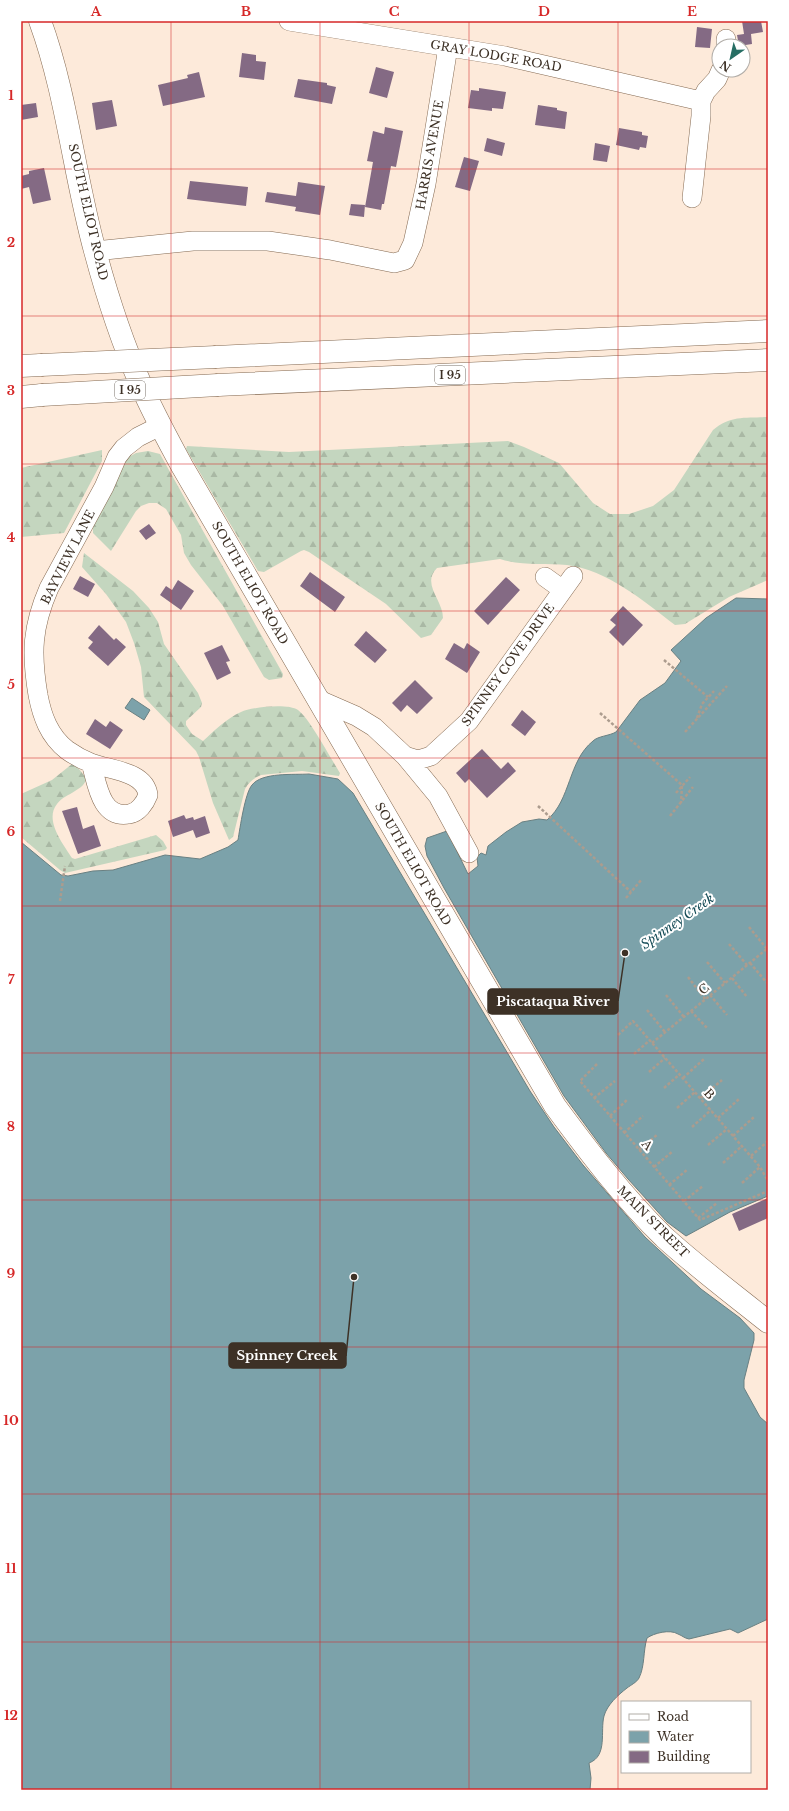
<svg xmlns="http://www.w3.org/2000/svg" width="789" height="1811" viewBox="0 0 789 1811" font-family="'Libre Baskerville',serif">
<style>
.forest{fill:url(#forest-firs)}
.water{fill:#7ca2aa;stroke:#698082}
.building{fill:#846a84}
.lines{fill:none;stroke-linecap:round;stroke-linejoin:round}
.minor-casing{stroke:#856a52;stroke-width:20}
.major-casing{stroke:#856a52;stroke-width:23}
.highway-casing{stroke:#856a52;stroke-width:23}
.path{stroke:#ac9c8e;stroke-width:2.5;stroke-dasharray:3 2;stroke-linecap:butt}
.minor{stroke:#fff;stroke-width:19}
.major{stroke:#fff;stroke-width:22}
.highway{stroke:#fff;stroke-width:22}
.highway-bridge-casing{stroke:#856a52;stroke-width:23;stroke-linecap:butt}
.highway-bridge{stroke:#fff;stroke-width:22}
.grid{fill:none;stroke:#d62828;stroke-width:1;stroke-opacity:0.55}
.labels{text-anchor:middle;stroke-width:4;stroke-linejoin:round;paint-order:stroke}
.shield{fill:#fff;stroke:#776f67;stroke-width:1}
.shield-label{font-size:11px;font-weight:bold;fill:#3d3126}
.street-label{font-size:12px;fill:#3d3126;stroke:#fff}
.water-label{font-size:13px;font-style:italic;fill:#144b56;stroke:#fff}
.leader{fill:none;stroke:#3d3126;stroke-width:1.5}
.callout-dot{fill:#3d3126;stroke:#fff;stroke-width:1.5}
.callout{fill:#3d3126;stroke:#3d3126;stroke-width:1.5}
.callout-label{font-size:13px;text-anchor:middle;font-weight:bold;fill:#fff}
.neatline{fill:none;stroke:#d62828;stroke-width:1.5}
.grid-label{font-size:13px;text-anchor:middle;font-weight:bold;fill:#d62828}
</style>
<defs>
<pattern id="forest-firs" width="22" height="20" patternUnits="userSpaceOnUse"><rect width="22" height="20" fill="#c4d6bf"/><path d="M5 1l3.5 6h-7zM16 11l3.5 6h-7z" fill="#a9b8a4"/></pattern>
</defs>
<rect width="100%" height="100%" fill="#fdeada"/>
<path class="forest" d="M 768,417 L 768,580 L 729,597 L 685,624 L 675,625 C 644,601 607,570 567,565 C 545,563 521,566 500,559 L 437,568 C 421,584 443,600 443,618 L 431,635 L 421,638 L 386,604 L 309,552 L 304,550 L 301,551 L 264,572 L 258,571 L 186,449 L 187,446 L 289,452 L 508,441 L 524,447 L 559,463 L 593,503 L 610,514 L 629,514 L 653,506 L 674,490 L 713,430 C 730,415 747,418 768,417 Z
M 102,450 L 102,461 L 64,533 L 21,537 L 21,468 Z
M 148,451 L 160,454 L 283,674 L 282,678 L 269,680 L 264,677 L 223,606 L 191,565 L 184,553 L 181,535 L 166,509 L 157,503 L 149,503 L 141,506 L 136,511 L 111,551 L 93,533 L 93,525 L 127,458 L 136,453 Z
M 84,553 L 133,591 L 149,608 L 158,622 L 164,644 L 198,693 L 202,703 L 201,707 L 186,721 L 186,725 L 192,734 L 203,741 C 214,731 227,718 241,712 C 252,707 288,703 298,710 C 310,719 331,759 340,773 L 339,776 L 302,771 L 261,775 C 254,778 249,782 245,789 L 233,837 L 229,840 L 213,803 L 199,757 L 196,751 L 144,697 L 141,667 L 134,643 L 126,622 L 106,594 L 82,567 Z
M 72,764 L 79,769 L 86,778 C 86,784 80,788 75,791 C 69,795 61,798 57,804 C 44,820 63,844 72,858 L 75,859 L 156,835 L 163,841 L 167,848 L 165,850 L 65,873 L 60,870 L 21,837 L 21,794 L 52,780 Z"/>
<path class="water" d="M 736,598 L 768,599 L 768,1196 L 730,1212 L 686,1236 L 667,1222 L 628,1179 L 606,1153 L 564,1096 L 444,888 L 427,856 L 425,846 L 427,838 L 447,831 L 468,874 L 478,866 L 477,857 L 481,853 L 486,855 L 488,846 L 506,832 L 522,822 L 539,819 L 547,820 C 571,800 568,761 593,741 C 598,736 609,736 616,732 L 640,700 L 665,683 L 681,661 L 671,650 L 706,618 Z
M 132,698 L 150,710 L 144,720 L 125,708 Z
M 309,774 L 338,779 L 353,793 L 530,1091 L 554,1127 L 583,1165 L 645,1237 L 701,1289 L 740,1318 L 754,1333 L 754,1340 L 744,1380 L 744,1388 L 760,1417 L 768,1424 L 768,1619 L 738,1633 L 730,1629 L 689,1639 C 684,1638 683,1636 678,1634 C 670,1629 654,1633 647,1638 C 643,1651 645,1666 639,1678 C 637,1682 631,1685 627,1688 C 618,1695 607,1705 604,1716 C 600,1731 608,1756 589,1763 L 591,1778 L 590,1790 L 21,1790 L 21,842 L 61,875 L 68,876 L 93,871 L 113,870 L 165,855 L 200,859 L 228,847 L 238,840 C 240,828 245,793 252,785 C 262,772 294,775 309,774 Z"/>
<path class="building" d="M 742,21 L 761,21 L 763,32 L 751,34 L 752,44 L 739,46 L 737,35 L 744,34 Z
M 697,27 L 712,29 L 710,48 L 695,47 Z
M 242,53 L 256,55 L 256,61 L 266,62 L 264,80 L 239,77 Z
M 376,67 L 394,72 L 387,98 L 369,93 Z
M 199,72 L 205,97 L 163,106 L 158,85 L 188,78 L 187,75 Z
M 298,79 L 327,83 L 327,85 L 336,87 L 332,104 L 294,97 Z
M 479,88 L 506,92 L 503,109 L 492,108 L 492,111 L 468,108 L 471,90 L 479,91 Z
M 112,100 L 117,126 L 96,130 L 92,103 Z
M 36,103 L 38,117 L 21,120 L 21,105 Z
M 538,105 L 557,108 L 557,110 L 567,112 L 565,129 L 535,125 Z
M 385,127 L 403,131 L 396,167 L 391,166 L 384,204 L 382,204 L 381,210 L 365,207 L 373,162 L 367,161 L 373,131 L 384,134 Z
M 619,128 L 642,132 L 642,135 L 648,136 L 646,148 L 640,147 L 639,150 L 616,145 Z
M 487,138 L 505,143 L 502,156 L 484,151 Z
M 595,143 L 610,146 L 607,162 L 593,160 Z
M 464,157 L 479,161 L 470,191 L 455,187 Z
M 44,168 L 51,200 L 33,204 L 29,187 L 21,189 L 21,176 L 29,174 L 29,171 Z
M 190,181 L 248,187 L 246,206 L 187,199 Z
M 298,182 L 325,186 L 320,215 L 295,211 L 296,207 L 265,202 L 267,192 L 296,196 Z
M 351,204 L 365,205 L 364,217 L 349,215 Z
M 149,524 L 156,533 L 146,540 L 139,531 Z
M 310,572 L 345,597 L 335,612 L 300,586 Z
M 80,576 L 95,584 L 88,597 L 73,589 Z
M 506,577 L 520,590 L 488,625 L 474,611 Z
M 178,580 L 194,591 L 181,610 L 160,595 L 166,586 L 172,590 Z
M 623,606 L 643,625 L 623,646 L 609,632 L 616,625 L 610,620 Z
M 99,625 L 114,640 L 116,638 L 126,647 L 108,666 L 88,648 L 93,642 L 88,638 Z
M 366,631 L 387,650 L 375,663 L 354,645 Z
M 454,643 L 464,649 L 467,643 L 480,652 L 467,673 L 445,659 Z
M 222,645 L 230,661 L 226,662 L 231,673 L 217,680 L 204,653 Z
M 415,680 L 433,698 L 417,714 L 407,705 L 401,712 L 392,703 Z
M 522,710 L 536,722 L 525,736 L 511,725 Z
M 95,719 L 106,727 L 110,721 L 123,730 L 110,749 L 86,734 Z
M 482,749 L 501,769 L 508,762 L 516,771 L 487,798 L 469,779 L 465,783 L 456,773 Z
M 77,807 L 83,829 L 94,825 L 101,846 L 78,854 L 62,811 Z
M 184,815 L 186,819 L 193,817 L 194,820 L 205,816 L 210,833 L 196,838 L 193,830 L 173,837 L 168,821 Z
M 768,1198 L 768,1218 L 739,1231 L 732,1214 Z"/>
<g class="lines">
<defs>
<path id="minor" d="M 289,21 L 505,56 L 701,101
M 726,46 L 726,39
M 692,198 L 701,116 L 701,101 L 706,91 L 717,79 L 721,70
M 95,251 L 193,241 L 268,241 L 330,250 L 394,263 L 405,260 L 413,243 L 426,184 L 448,47
M 545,577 L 563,590
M 317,699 L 356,716 L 374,727 L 405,756 L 418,760 L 431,756 L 469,721 L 573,576
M 405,756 L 438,796 L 469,853
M 91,763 C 97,782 100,819 129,814 C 138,813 145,803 148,795 C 145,771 109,770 91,763 C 83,760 74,755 67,750 C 49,736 42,716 38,695 C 31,653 32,627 49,588 L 104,487 L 117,457 L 124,448 L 138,437 L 160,426"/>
<path id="major" d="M 40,21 C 67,95 74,175 95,251 C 107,296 122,342 141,385 C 153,413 168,440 182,466 L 555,1106 C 589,1152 623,1197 664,1237 C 697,1267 733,1294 768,1322"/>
<path id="highway" d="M 216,357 L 768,331
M 21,366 L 41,365
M 218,385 L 768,360
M 21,397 L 42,395"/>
</defs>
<use href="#minor" class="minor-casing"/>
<use href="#major" class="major-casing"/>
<use href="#highway" class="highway-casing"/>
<path class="path" d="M 664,660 L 708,697
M 600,713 L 682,785 L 681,803
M 697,718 L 702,704 L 714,691
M 685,732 L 727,686
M 676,793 L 690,777
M 538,806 L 631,892
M 670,816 L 693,787
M 626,898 L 642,879
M 60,901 L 65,866
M 749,927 L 767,949
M 729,944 L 747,965
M 707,962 L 725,983
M 750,963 L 768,984
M 688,977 L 705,999
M 732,978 L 747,997
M 666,995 L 684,1017
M 710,995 L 727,1015
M 647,1010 L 665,1032
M 691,1011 L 708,1029
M 618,1035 L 633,1021 L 760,1167 L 768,1181
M 652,1043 L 768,948
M 634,1054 L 650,1040
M 597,1064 L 580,1081 L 700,1220 L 768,1191
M 649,1072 L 665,1058
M 683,1078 L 704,1059
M 664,1088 L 680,1074
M 594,1098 L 615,1081
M 701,1098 L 722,1080
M 677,1108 L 695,1092
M 610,1116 L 628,1099
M 718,1118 L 739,1099
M 692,1127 L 711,1110
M 624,1133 L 643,1116
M 733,1136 L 754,1117
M 708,1145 L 727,1129
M 639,1150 L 658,1134
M 751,1156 L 768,1141
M 723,1163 L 742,1146
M 654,1167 L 673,1151
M 742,1183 L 760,1167
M 669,1185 L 688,1169
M 684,1201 L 703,1186
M 698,1218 L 717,1203"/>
<use href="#minor" class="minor"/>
<use href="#major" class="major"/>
<use href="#highway" class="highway"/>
<defs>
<path id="highway-bridge" d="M 41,365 L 216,357
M 42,395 L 218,385"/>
</defs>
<use href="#highway-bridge" class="highway-bridge-casing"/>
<use href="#highway-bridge" class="highway-bridge"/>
</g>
<path class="grid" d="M 171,21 L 171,1790M 320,21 L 320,1790M 469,21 L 469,1790M 618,21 L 618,1790M 21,169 L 768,169M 21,316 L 768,316M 21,464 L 768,464M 21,611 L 768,611M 21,758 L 768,758M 21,906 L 768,906M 21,1053 L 768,1053M 21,1200 L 768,1200M 21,1347 L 768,1347M 21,1494 L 768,1494M 21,1642 L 768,1642"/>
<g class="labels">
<g class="shield">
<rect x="435" y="366" width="30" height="18" rx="3"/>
<rect x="115" y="381" width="30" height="18" rx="3"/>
</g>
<g class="shield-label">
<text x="450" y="379">I 95</text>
<text x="130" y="394">I 95</text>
</g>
<g class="street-label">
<text transform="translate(496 56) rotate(10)" y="4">GRAY LODGE ROAD</text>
<text transform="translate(430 155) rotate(-80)" y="4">HARRIS AVENUE</text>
<text transform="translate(88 212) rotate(77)" y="4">SOUTH ELIOT ROAD</text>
<text transform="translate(68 557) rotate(-63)" y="4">BAYVIEW LANE</text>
<text transform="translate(250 583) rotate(60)" y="4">SOUTH ELIOT ROAD</text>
<text transform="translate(508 665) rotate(-54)" y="4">SPINNEY COVE DRIVE</text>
<text transform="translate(413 864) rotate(60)" y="4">SOUTH ELIOT ROAD</text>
<text transform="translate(704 989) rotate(-39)" y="4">C</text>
<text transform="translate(709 1094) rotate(49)" y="4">B</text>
<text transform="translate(647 1145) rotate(49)" y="4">A</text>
<text transform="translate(653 1222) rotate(45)" y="4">MAIN STREET</text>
</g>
<g class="water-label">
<text transform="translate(677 921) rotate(-35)" y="5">Spinney Creek</text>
</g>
</g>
<path class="leader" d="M625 953L618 1001M354 1277L346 1356"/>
<g class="callout-dot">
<circle cx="625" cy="953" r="4"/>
<circle cx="354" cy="1277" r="4"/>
</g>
<g class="callout">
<rect x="488" y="989" width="130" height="25" rx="4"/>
<rect x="229" y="1343" width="117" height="25" rx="4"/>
</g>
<g class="callout-label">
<text x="553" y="1006">Piscataqua River</text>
<text x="287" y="1360">Spinney Creek</text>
</g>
<rect width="789" height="1811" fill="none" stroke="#ffffff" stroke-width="44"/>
<rect x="621" y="1701" width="130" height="72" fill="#ffffff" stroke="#b1ada8"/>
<rect x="629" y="1714" width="20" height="6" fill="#ffffff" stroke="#b1ada8"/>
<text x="657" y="1721" font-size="12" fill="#3d3126">Road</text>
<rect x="629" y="1731" width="20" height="12" fill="#7ca2aa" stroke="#b1ada8"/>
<text x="657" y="1741" font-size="12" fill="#3d3126">Water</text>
<rect x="629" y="1751" width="20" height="12" fill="#846a84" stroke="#b1ada8"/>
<text x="657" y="1761" font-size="12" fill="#3d3126">Building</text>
<g transform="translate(731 58) rotate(214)"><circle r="19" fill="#ffffff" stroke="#b1ada8"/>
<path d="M0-3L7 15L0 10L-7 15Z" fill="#276e64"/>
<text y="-6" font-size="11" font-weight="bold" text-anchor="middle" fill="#3d3126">N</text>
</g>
<rect x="22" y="22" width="745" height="1767" class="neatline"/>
<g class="grid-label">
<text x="96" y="16">A</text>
<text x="246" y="16">B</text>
<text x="394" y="16">C</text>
<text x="544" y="16">D</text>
<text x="692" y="16">E</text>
<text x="11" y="100">1</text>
<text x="11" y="247">2</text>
<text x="11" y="395">3</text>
<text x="11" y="542">4</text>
<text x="11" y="689">5</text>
<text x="11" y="836">6</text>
<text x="11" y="984">7</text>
<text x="11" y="1131">8</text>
<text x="11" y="1278">9</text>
<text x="11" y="1425">10</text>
<text x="11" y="1573">11</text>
<text x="11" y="1720">12</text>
</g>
</svg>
